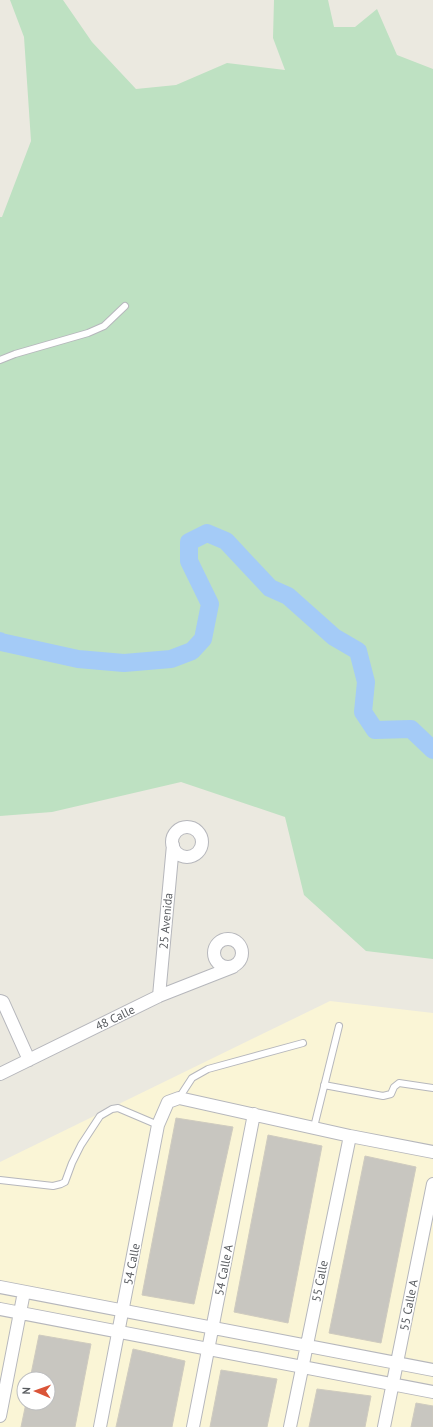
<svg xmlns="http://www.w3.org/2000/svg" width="433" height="1427" viewBox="0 0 433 1427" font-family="'PT Sans',sans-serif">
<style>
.commercial{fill:#faf5d6;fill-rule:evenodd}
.green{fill:#bee1c2}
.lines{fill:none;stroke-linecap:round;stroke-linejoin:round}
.river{stroke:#a4cbf7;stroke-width:18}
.building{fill:#c8c6c0;stroke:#cfcbbf}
.lane-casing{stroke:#b6b7bc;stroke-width:8}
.street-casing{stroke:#b6b7bc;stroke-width:14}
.lane{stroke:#fff;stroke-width:6}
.street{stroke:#fff;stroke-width:12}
.labels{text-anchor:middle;stroke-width:3;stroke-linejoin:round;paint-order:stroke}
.street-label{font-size:12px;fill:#595c60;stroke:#fff}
</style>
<rect width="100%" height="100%" fill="#ebe9e0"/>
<path class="commercial" d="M 330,1001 L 433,1013 L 433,1427 L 0,1427 L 0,1162 ZM 24,1379 L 48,1379 L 48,1403 L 24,1403 Z"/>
<path class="green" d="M 10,0 L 63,0 L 92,42 L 136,89 L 176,85 L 227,63 L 285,70 L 273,38 L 274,0 L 328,0 L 334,27 L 355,27 L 377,9 L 397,55 L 433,69 L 433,959 L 366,951 L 304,895 L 285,817 L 181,782 L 52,812 L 0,816 L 0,217 L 2,217 L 31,141 L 24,37 Z"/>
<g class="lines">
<path class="river" d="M 0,641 L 1,642 L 78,659 L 124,663 L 171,659 L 192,651 L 203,639 L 210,604 L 189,561 L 189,542 L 207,533 L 226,541 L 270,588 L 288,596 L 334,637 L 358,651 L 366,682 L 363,712 L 375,730 L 411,729 L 433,750"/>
</g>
<path class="building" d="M 176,1118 L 233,1127 L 194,1304 L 142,1295 Z
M 268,1135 L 322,1146 L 288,1323 L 234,1312 Z
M 365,1156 L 416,1167 L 381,1343 L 329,1333 Z
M 39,1335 L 91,1344 L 75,1427 L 21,1427 L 26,1403 L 48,1403 L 48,1379 L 30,1379 Z
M 133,1349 L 185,1361 L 172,1427 L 116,1427 Z
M 221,1370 L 277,1379 L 267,1427 L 210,1427 Z
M 317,1389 L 371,1396 L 365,1427 L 309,1427 Z
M 416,1403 L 433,1406 L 433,1427 L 411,1427 Z"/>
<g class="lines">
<defs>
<path id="lane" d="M 0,360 L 15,354 L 88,333 L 104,326 L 125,306
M 324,1085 L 383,1096 L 391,1094 L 394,1087 L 399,1083 L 433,1088
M 179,1098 L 192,1078 L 208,1069 L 303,1043
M 314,1127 L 339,1026
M 0,1180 L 53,1186 L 61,1184 L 65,1182 L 72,1163 L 81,1145 L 100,1116 L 112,1109 L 118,1108 L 158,1125"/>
<path id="street" d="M172 842a15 15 0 1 1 30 0a15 15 0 1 1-30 0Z
M214 953a14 14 0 1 1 28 0a14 14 0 1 1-28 0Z
M 159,996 L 173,845
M 0,1001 L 3,1002 L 29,1060
M 0,1074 L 159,996 L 233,967
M 0,1287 L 433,1370
M 0,1309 L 433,1392
M 0,1416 L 24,1292
M 100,1427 L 158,1125 L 168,1102 L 179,1098 L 350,1136 L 433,1152
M 193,1427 L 254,1114
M 290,1427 L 350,1136
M 384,1427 L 433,1184"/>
</defs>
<use href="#lane" class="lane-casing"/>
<use href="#street" class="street-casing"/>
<use href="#lane" class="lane"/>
<use href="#street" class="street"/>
</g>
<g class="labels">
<g class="street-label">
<text transform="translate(166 921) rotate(-85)" y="4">25 Avenida</text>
<text transform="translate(115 1018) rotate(-26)" y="4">48 Calle</text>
<text transform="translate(132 1264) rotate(-79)" y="4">54 Calle</text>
<text transform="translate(224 1270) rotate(-79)" y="4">54 Calle A</text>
<text transform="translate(320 1281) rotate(-79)" y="4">55 Calle</text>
<text transform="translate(409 1305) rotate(-79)" y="4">55 Calle A</text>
</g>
</g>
<g transform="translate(36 1391) rotate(272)"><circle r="19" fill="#ffffff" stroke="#bdbebf"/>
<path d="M0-3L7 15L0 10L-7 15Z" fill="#da5438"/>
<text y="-6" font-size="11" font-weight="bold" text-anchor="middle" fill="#595c60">N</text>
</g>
</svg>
